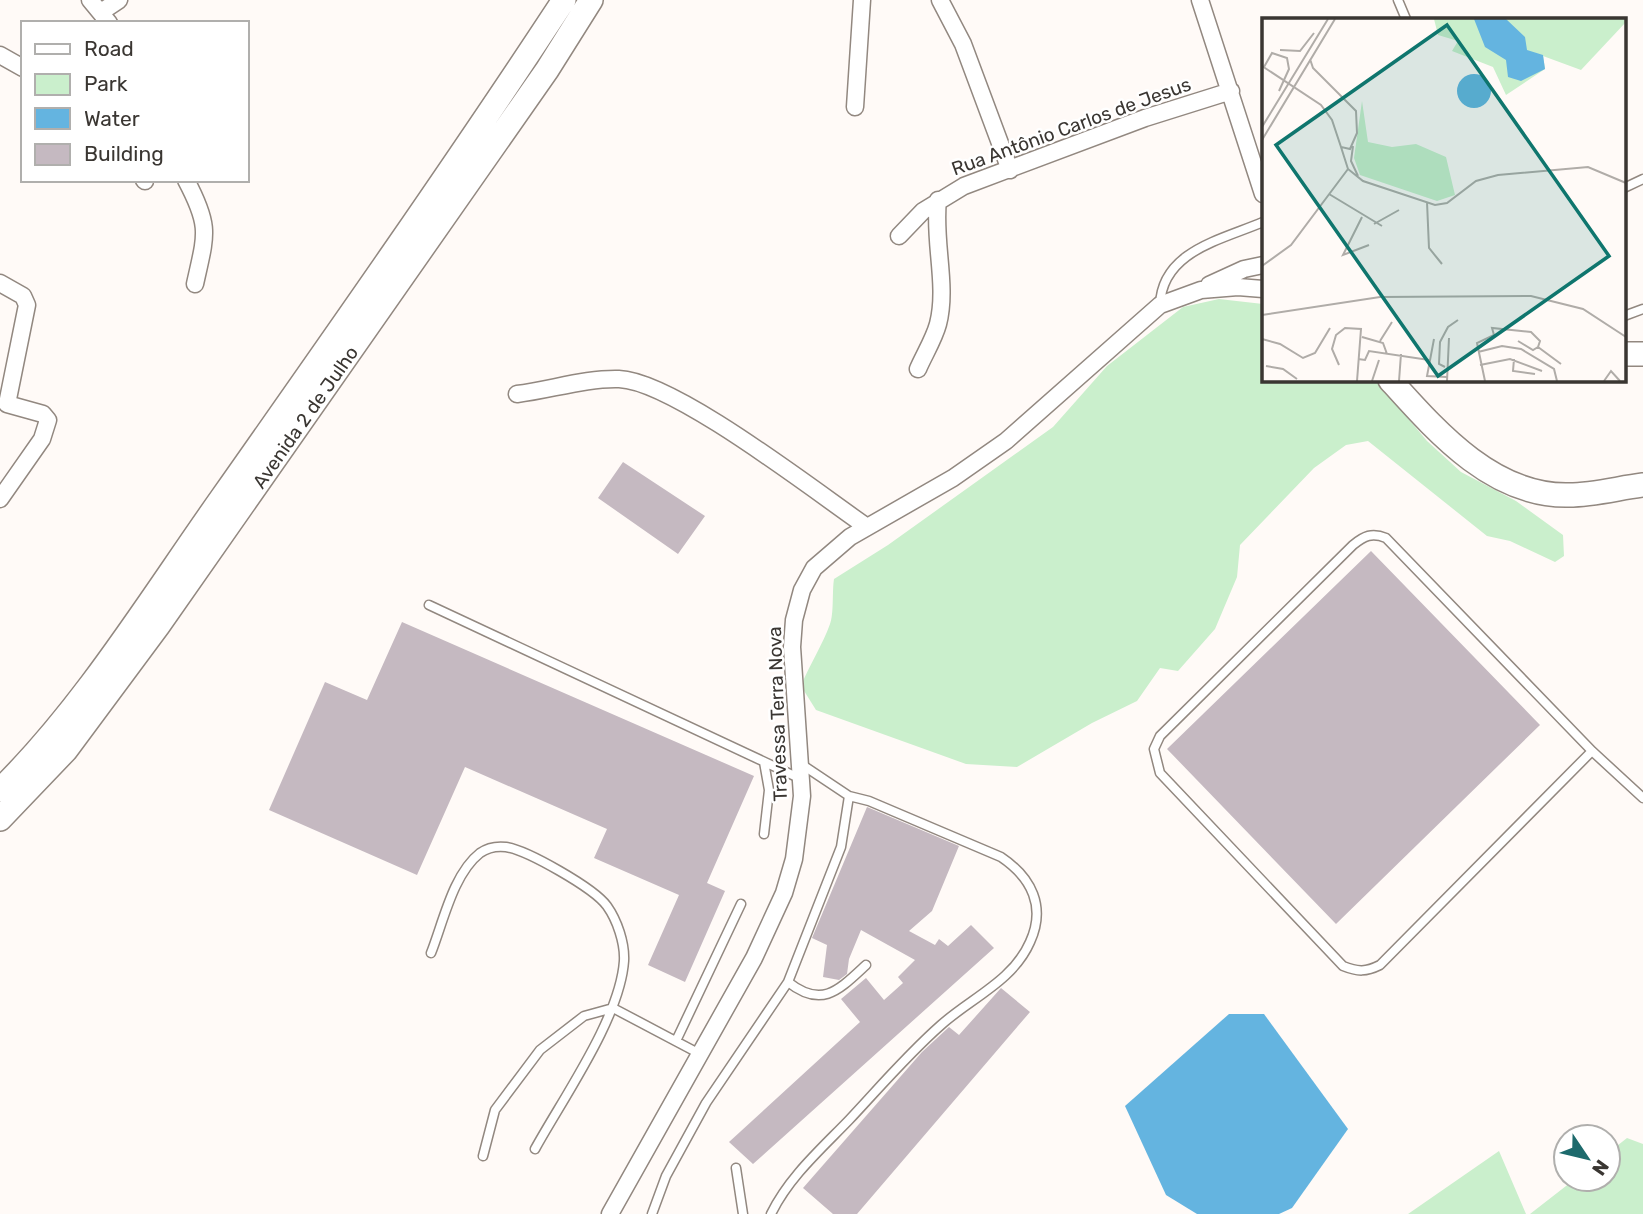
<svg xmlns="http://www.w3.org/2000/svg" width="1643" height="1214" viewBox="0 0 1643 1214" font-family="Rubik,sans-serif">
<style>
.green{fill:#caefcc}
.water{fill:#64b4e0}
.building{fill:#c5b9c1}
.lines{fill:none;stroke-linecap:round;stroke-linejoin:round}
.lane-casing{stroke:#928880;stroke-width:11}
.street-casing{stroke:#928880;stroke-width:19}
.secondary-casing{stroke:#928880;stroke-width:26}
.lane{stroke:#fff;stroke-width:8}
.street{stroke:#fff;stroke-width:16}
.secondary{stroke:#fff;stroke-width:23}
.labels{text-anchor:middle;stroke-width:5;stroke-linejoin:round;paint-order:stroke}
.street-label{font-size:19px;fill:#3a3632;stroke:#fff}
.inset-road{fill:none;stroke:#b0aca8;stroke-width:2}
.view{fill:#0f766e;fill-opacity:0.15;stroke:#0f766e;stroke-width:3.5}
.inset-edge{fill:none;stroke:#3a3632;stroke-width:3.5}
</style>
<rect width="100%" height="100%" fill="#fffaf7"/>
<path class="green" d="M 1219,299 L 1263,304 L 1263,380 L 1376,380 L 1427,441 L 1461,472 L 1516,501 L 1563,535 L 1564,556 L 1555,562 L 1510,541 L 1487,536 L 1368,441 L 1346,445 L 1314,468 L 1240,545 L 1237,577 L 1215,629 L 1178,671 L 1160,668 L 1137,701 L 1092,723 L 1017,767 L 966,764 L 816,710 L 801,686 C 810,664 823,644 830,624 C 834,614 832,592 834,579 L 888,545 L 1053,427 L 1107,366 L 1183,307 Z
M 1627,1138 L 1643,1144 L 1643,1214 L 1530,1214 L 1575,1179 L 1608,1179 L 1608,1153 Z
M 1499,1151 L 1526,1214 L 1408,1214 Z"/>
<path class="water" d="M 1229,1014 L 1264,1014 L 1348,1129 L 1292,1208 L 1279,1214 L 1197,1214 L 1166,1195 L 1125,1106 Z"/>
<path class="building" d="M 623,462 L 705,516 L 678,554 L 598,498 Z
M 1371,551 L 1540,725 L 1336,924 L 1167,749 Z
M 402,622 L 754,776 L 707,883 L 725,891 L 685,982 L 648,965 L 679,895 L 594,858 L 607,829 L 465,767 L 417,875 L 269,810 L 325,682 L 367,700 Z
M 867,807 L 959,846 L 932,911 L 909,931 L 935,945 L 939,939 L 948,946 L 971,925 L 994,948 L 753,1164 L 729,1142 L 860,1022 L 841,999 L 866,978 L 884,1000 L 903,983 L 898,977 L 915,960 L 861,930 L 849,959 L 847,974 L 839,980 L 823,977 L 827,945 L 812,938 Z
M 1001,988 L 1030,1012 L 857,1214 L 833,1214 L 803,1188 L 922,1052 L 949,1027 L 959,1035 Z"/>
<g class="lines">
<defs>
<path id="lane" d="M 1398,0 L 1406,19
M 1624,188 L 1643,179
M 1160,305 C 1162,251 1221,240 1263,222
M 1624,316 L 1643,309
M 429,605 L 801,779
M 1592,751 L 1380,965 C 1366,972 1358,972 1343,966 L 1160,773 L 1154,749 L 1160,736 L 1353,545 C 1364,536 1372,532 1386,538 L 1592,751 L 1643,798
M 764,762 L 769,790 L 764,834
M 431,953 C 443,923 453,874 480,853 C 487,848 497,846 506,847 C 527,850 594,888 607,906 C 617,920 625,943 624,961 C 620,1018 563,1098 535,1149
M 788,982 C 822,1009 839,990 866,965
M 676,1041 L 741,904
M 483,1156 L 495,1110 L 540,1050 L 584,1016 L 613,1008 L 700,1054
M 736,1168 L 743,1214
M 652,1214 L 666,1176 L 706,1103 L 788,982 L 841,847 L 849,796
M 771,1214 C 789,1177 821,1149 849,1120 C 879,1088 908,1054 941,1025 C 971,998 1013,981 1030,942 C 1046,907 1032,878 1001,857 L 869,801 L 849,796 L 801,764"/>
<path id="street" d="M 90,0 L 109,23
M 940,0 L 963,44 L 1010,170
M 1200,0 L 1263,194
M 101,12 L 119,0
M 0,55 L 23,68
M 855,107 L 862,0
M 144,180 L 145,181
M 186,180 C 211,227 206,234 195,284
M 899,236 L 923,211 L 964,186 L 1145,118 L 1231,91
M 0,283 L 23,296 L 27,305 L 7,404 L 43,414 L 48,420 L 42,439 L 0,499
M 1209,285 L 1244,269 L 1263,265
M 918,369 C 924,355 934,339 938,324 C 948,285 933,241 938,200
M 517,394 C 550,390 586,378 619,379 C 674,381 816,492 867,527
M 610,1214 L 754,958 L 784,893 L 794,859 L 802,796 L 792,647 L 794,620 L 802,590 L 814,568 L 850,537 L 953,478 L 1006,441 L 1160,305 L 1201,290 L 1238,287 L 1263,289"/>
<path id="secondary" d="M 1624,354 L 1643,354
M 1390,380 C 1436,431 1493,497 1569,495 C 1593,495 1619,488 1643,485
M 0,790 C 84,708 153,595 221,499 C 337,334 453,169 564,0
M 0,819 L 66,750 L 158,626 L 547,70 L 591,0"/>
</defs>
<use href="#lane" class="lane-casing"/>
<use href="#street" class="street-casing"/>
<use href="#secondary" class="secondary-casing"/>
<use href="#lane" class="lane"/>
<use href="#street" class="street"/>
<use href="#secondary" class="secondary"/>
</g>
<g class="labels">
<g class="street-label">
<text transform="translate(1071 126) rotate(-20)" y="7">Rua Antônio Carlos de Jesus</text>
<text transform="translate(305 417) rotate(-55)" y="7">Avenida 2 de Julho</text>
<text transform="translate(777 714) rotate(-92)" y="7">Travessa Terra Nova</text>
</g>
</g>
<g transform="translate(1262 18)">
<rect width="364" height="364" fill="#fffaf7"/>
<path d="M 172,1 L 364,1 L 364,4 L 319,52 L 281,38 L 283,51 L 244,77 L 231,49 L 190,33 L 196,23 L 176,17 ZM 100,83 L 106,124 L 130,129 L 154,126 L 184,139 L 193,177 L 175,183 L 98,157 L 92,140 Z" fill="#caefcc"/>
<path d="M 212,1 L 244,1 L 263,19 L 265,32 L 281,37 L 283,51 L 259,63 L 246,59 L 244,42 L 223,29 ZM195 73a17 17 0 1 1 34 0a17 17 0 1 1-34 0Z" fill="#64b4e0"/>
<path class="inset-road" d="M 18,32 L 38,33 L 52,15M 0,48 L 59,87 L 70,102 L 79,129 L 88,131 L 95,115 L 94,93 L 51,50 L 48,41M 2,49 L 10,35 L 25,40 L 27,51 L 17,73M 0,109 L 66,1M 0,122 L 73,1M 91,128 L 89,143 L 96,158M 79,129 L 86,151 L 101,163 L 173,187 L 185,185 L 214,163 L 236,157 L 326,149 L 364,165M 67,176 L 120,208M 165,184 L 167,230 L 180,246M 100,199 L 81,237 L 107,227M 112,206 L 137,192M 0,248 L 29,227 L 86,151M 0,297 L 118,279 L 269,278 L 321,291 L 364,319M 100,319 L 121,325 L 125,336M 0,321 L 18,326 L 41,340 L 53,335 L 68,310M 172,321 L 165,358 L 185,359M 118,323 L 130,304M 256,323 L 271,332 L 276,329M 276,329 L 299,346M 216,334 L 240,328 L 259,331 L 292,351 L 295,363M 96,341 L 103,342 L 107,333 L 167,342M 252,341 L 251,353 L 273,356M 77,347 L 70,331 L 74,317 L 83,310 L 99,311 L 95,363M 218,347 L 248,341 L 280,353M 4,348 L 21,351 L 35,361M 183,349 L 177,346 L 178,324 L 186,309 L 196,302M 110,363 L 117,342M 137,363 L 139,336M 185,363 L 187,320M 223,363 L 215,325 L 232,317 L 230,310 L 269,314 L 278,323 L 276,329M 342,363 L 349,353 L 358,363"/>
<path class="view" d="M 185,7 L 347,238 L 176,358 L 14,127 Z"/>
<rect width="364" height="364" class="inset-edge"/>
</g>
<rect x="21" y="21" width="228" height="161" fill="#ffffff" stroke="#b0afad" stroke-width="2"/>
<rect x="35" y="44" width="35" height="10" fill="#ffffff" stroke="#b0afad" stroke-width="2"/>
<text x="84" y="56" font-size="21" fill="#3a3632">Road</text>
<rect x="35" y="74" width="35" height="21" fill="#caefcc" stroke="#b0afad" stroke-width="2"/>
<text x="84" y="91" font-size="21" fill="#3a3632">Park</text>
<rect x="35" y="108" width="35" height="21" fill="#64b4e0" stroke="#b0afad" stroke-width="2"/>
<text x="84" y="126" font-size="21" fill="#3a3632">Water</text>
<rect x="35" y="144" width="35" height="21" fill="#c5b9c1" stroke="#b0afad" stroke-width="2"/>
<text x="84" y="161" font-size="21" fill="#3a3632">Building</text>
<g transform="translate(1587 1158) rotate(125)"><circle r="33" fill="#ffffff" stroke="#b0afad" stroke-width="2"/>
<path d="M0-5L12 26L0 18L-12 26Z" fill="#1d6a6c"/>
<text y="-10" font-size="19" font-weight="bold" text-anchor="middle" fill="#3a3632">N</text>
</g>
</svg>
